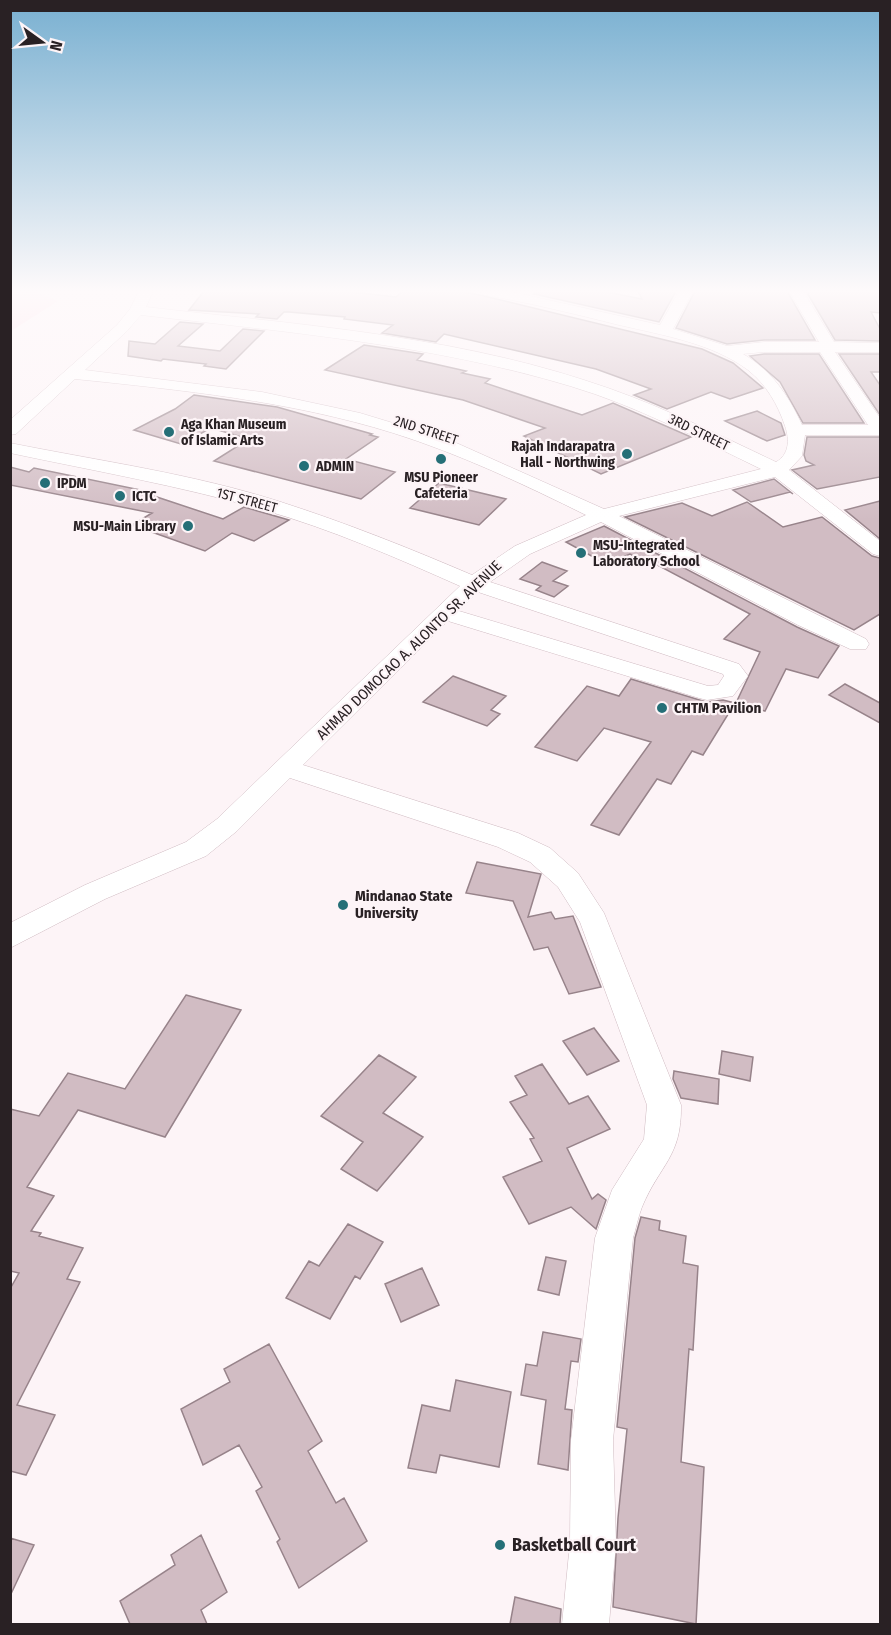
<svg xmlns="http://www.w3.org/2000/svg" width="891" height="1635" viewBox="0 0 891 1635" font-family="'Fira Sans Condensed',sans-serif">
<style>
.green{fill:#fddce7}
.building{fill:#d1bcc3;stroke:#97838a;stroke-width:1.5}
.lines{fill:none;stroke-linecap:round;stroke-linejoin:round}
.minor-casing{stroke:#d0bbc2;stroke-width:1}
.minor{fill:#fff;fill-rule:evenodd}
.poi-dot{fill:#256f77;stroke:#fdf4f7;stroke-width:2}
.labels{text-anchor:middle;stroke-width:4.5;stroke-linejoin:round;paint-order:stroke}
.far-poi-label{font-size:14px;font-weight:bold;fill:#292124;stroke:#fdf4f7;text-anchor:start}
.far-street-label{font-size:14px;fill:#292124;stroke:#fdf4f7}
.street-label{font-size:15px;fill:#292124;stroke:#fdf4f7}
.poi-label{font-size:15px;font-weight:bold;fill:#292124;stroke:#fdf4f7;text-anchor:start}
.near-poi-label{font-size:18px;font-weight:bold;fill:#292124;stroke:#fdf4f7;text-anchor:start}
</style>
<rect width="100%" height="100%" fill="#fdf4f7"/>
<path class="green" d="M 11,291 L 34,291 L 58,301 L 11,331 Z"/>
<path class="building" d="M 204,291 L 343,291 L 396,297 L 402,291 L 458,291 L 480,295 L 702,349 L 733,363 L 763,388 L 730,399 L 711,392 L 667,409 L 634,395 L 651,389 L 596,369 L 444,334 L 436,342 L 382,333 L 393,325 L 344,319 L 345,317 L 289,312 L 284,312 L 277,319 L 256,317 L 259,314 L 189,310 Z
M 539,291 L 602,291 L 642,299 L 638,291 L 676,291 L 659,322 L 534,294 Z
M 695,291 L 787,291 L 815,340 L 764,340 L 727,344 L 676,328 Z
M 806,291 L 880,291 L 880,313 L 871,312 L 880,329 L 880,341 L 835,340 Z
M 180,322 L 203,324 L 178,346 L 220,351 L 243,329 L 264,331 L 226,369 L 204,366 L 206,364 L 163,359 L 161,361 L 128,356 L 129,341 L 155,344 Z
M 364,345 L 423,354 L 417,360 L 466,371 L 462,373 L 490,379 L 485,383 L 582,415 L 613,403 L 691,437 L 601,474 L 524,436 L 545,428 L 463,400 L 325,370 Z
M 764,354 L 819,354 L 864,423 L 803,423 L 780,382 L 750,356 Z
M 839,354 L 880,354 L 880,372 L 871,372 L 880,385 L 880,415 Z
M 194,395 L 277,407 L 372,434 L 370,435 L 378,437 L 346,459 L 395,472 L 361,499 L 214,461 L 249,439 L 211,428 L 181,444 L 134,430 L 175,409 Z
M 757,411 L 781,423 L 785,435 L 767,441 L 725,421 Z
M 807,437 L 880,437 L 880,477 L 817,489 L 792,470 L 814,465 L 806,461 L 804,455 Z
M 10,467 L 29,472 L 34,468 L 155,493 L 151,495 L 223,519 L 244,507 L 289,520 L 254,541 L 232,533 L 205,551 L 132,525 L 152,513 L 10,485 Z
M 774,479 L 793,494 L 790,492 L 751,502 L 733,490 Z
M 439,483 L 506,499 L 479,525 L 410,508 Z
M 880,501 L 880,539 L 845,510 Z
M 747,502 L 783,527 L 822,517 L 872,556 L 880,558 L 880,614 L 854,630 L 625,517 L 682,503 L 712,516 Z
M 604,526 L 797,627 L 839,646 L 818,678 L 786,669 L 765,711 L 736,703 L 760,652 L 724,639 L 750,614 L 650,561 L 647,563 L 630,554 L 606,564 L 566,542 Z
M 542,562 L 567,571 L 553,581 L 568,586 L 554,597 L 536,590 L 541,586 L 520,579 Z
M 453,676 L 506,696 L 491,710 L 500,714 L 487,726 L 423,702 Z
M 631,679 L 706,702 L 723,700 L 735,703 L 703,755 L 692,751 L 671,784 L 657,779 L 619,835 L 591,825 L 651,742 L 604,728 L 577,761 L 535,747 L 587,686 L 619,696 Z
M 845,684 L 880,703 L 880,723 L 829,695 Z
M 477,862 L 541,874 L 528,917 L 551,912 L 555,919 L 573,916 L 601,987 L 569,994 L 548,947 L 534,950 L 513,901 L 466,893 Z
M 186,995 L 241,1010 L 165,1137 L 78,1110 L 27,1187 L 54,1196 L 31,1231 L 41,1233 L 39,1236 L 83,1248 L 67,1279 L 80,1282 L 17,1405 L 55,1415 L 26,1475 L 10,1471 L 10,1289 L 19,1273 L 10,1271 L 10,1109 L 39,1116 L 68,1073 L 125,1089 Z
M 594,1028 L 619,1061 L 587,1075 L 563,1041 Z
M 722,1051 L 753,1057 L 750,1081 L 719,1074 Z
M 379,1055 L 416,1077 L 383,1113 L 423,1137 L 377,1191 L 341,1169 L 363,1142 L 321,1116 Z
M 542,1064 L 569,1104 L 588,1096 L 610,1129 L 567,1148 L 592,1199 L 598,1194 L 606,1200 L 596,1229 L 571,1207 L 529,1224 L 503,1177 L 542,1161 L 530,1139 L 534,1138 L 510,1102 L 527,1095 L 515,1076 Z
M 674,1071 L 719,1079 L 718,1104 L 681,1098 L 673,1079 Z
M 641,1217 L 660,1221 L 659,1230 L 686,1236 L 683,1263 L 698,1266 L 693,1350 L 689,1349 L 681,1462 L 704,1467 L 696,1624 L 613,1607 L 618,1518 L 627,1429 L 617,1427 L 635,1238 Z
M 348,1224 L 383,1242 L 360,1279 L 355,1276 L 330,1319 L 286,1298 L 309,1261 L 319,1266 Z
M 546,1257 L 566,1261 L 559,1295 L 538,1290 Z
M 422,1268 L 439,1305 L 401,1322 L 385,1284 Z
M 543,1332 L 581,1339 L 578,1362 L 571,1361 L 565,1409 L 572,1410 L 568,1470 L 538,1464 L 546,1400 L 521,1395 L 526,1364 L 537,1366 Z
M 269,1344 L 322,1441 L 308,1451 L 336,1503 L 344,1498 L 367,1541 L 299,1588 L 277,1542 L 280,1539 L 256,1491 L 262,1487 L 239,1445 L 203,1465 L 181,1409 L 230,1382 L 224,1369 Z
M 456,1380 L 511,1392 L 499,1467 L 440,1455 L 436,1473 L 408,1468 L 422,1405 L 450,1411 Z
M 201,1535 L 227,1592 L 201,1610 L 207,1624 L 130,1624 L 120,1601 L 175,1565 L 171,1555 Z
M 10,1538 L 34,1545 L 10,1596 Z
M 515,1597 L 561,1609 L 560,1624 L 510,1624 Z"/>
<g class="lines">
<defs>
<path id="minor" d="M 139,291 L 153,291 L 146,307 C 292,324 442,334 584,380 C 651,401 713,432 776,462 C 789,455 790,440 785,426 C 778,405 766,384 748,370 C 712,343 662,335 619,325 C 575,314 530,303 485,295 L 478,291 L 508,291 L 660,325 L 679,291 L 693,291 L 673,329 L 727,346 L 764,342 L 819,342 L 789,291 L 803,291 L 834,342 L 880,343 L 880,352 L 835,352 L 880,418 L 880,435 L 805,435 L 802,456 L 789,470 L 880,541 L 880,556 L 873,554 L 775,477 L 619,516 L 866,639 L 869,644 L 866,649 L 850,649 L 798,625 L 601,522 L 530,554 L 490,582 L 739,664 L 748,676 L 733,696 L 707,700 L 699,698 L 448,621 L 303,765 L 518,833 L 550,848 L 578,873 L 604,913 L 681,1105 C 682,1157 660,1164 642,1207 C 638,1217 636,1228 633,1238 L 613,1440 L 616,1543 L 609,1624 L 562,1624 L 570,1543 L 571,1440 L 595,1238 L 612,1190 L 644,1139 L 647,1105 L 580,922 L 558,887 L 530,862 L 498,847 L 290,778 L 237,831 L 206,856 L 105,899 L 10,948 L 10,923 L 85,885 L 186,842 L 217,819 L 460,586 C 397,558 331,529 264,510 C 181,486 95,471 10,453 L 10,443 C 100,461 194,474 281,502 C 346,523 409,548 472,575 L 515,546 L 586,515 C 523,484 460,454 393,433 C 290,401 182,390 75,379 L 16,434 L 10,435 L 10,420 L 117,325 L 130,309 ZM 141,315 C 285,332 430,344 570,386 C 637,406 699,439 761,469 L 604,509 L 452,441 L 360,413 L 262,392 L 85,370 L 127,331 ZM 764,352 L 820,352 L 868,425 L 802,425 C 788,395 772,371 743,354 ZM 478,592 L 723,674 L 724,676 L 718,685 L 708,686 L 459,611 Z"/>
</defs>
<use href="#minor" class="minor-casing"/>
<use href="#minor" class="minor"/>
</g>
<linearGradient id="sky" x2="0" y2="1"><stop stop-color="#79b0d1"/><stop offset="0.56" stop-color="#fefafb"/><stop offset="1" stop-color="#fefafb" stop-opacity="0"/></linearGradient>
<rect width="891" height="520" fill="url(#sky)"/>
<g class="poi-dot">
<circle cx="169" cy="432" r="6"/>
<circle cx="627" cy="454" r="6"/>
<circle cx="441" cy="459" r="6"/>
<circle cx="304" cy="466" r="6"/>
<circle cx="45" cy="483" r="6"/>
<circle cx="120" cy="496" r="6"/>
<circle cx="188" cy="526" r="6"/>
<circle cx="581" cy="553" r="6"/>
<circle cx="662" cy="708" r="6"/>
<circle cx="343" cy="905" r="6"/>
<circle cx="500" cy="1545" r="6"/>
</g>
<g class="labels">
<g class="far-poi-label">
<text x="181" y="429">Aga Khan Museum<tspan x="181" dy="16">of Islamic Arts</tspan></text>
<text x="615" y="451" text-anchor="end">Rajah Indarapatra<tspan x="615" dy="16">Hall - Northwing</tspan></text>
<text x="316" y="471">ADMIN</text>
<text x="441" y="482" text-anchor="middle">MSU Pioneer<tspan x="441" dy="16">Cafeteria</tspan></text>
<text x="57" y="488">IPDM</text>
<text x="132" y="501">ICTC</text>
<text x="176" y="531" text-anchor="end">MSU-Main Library</text>
<text x="593" y="550">MSU-Integrated<tspan x="593" dy="16">Laboratory School</tspan></text>
</g>
<g class="far-street-label">
<text transform="translate(426 430) rotate(18)" y="5">2ND STREET</text>
<text transform="translate(699 432) rotate(26)" y="5">3RD STREET</text>
<text transform="translate(247 500) rotate(15)" y="5">1ST STREET</text>
</g>
<g class="street-label">
<text transform="translate(409 650) rotate(-44)" y="5">AHMAD DOMOCAO A. ALONTO SR. AVENUE</text>
</g>
<g class="poi-label">
<text x="674" y="713">CHTM Pavilion</text>
<text x="355" y="901">Mindanao State<tspan x="355" dy="17">University</tspan></text>
</g>
<g class="near-poi-label">
<text x="512" y="1551">Basketball Court</text>
</g>
</g>
<rect width="891" height="1635" fill="none" stroke="#292124" stroke-width="24"/>
<g transform="translate(42 42) rotate(105)" stroke="#fdf4f7" stroke-width="4.5" paint-order="stroke">
<path d="M0-4.5L10 22L0 15L-10 22Z" fill="#292124"/>
<text y="-9" font-size="16" font-weight="bold" text-anchor="middle" fill="#292124">N</text>
</g>
</svg>
